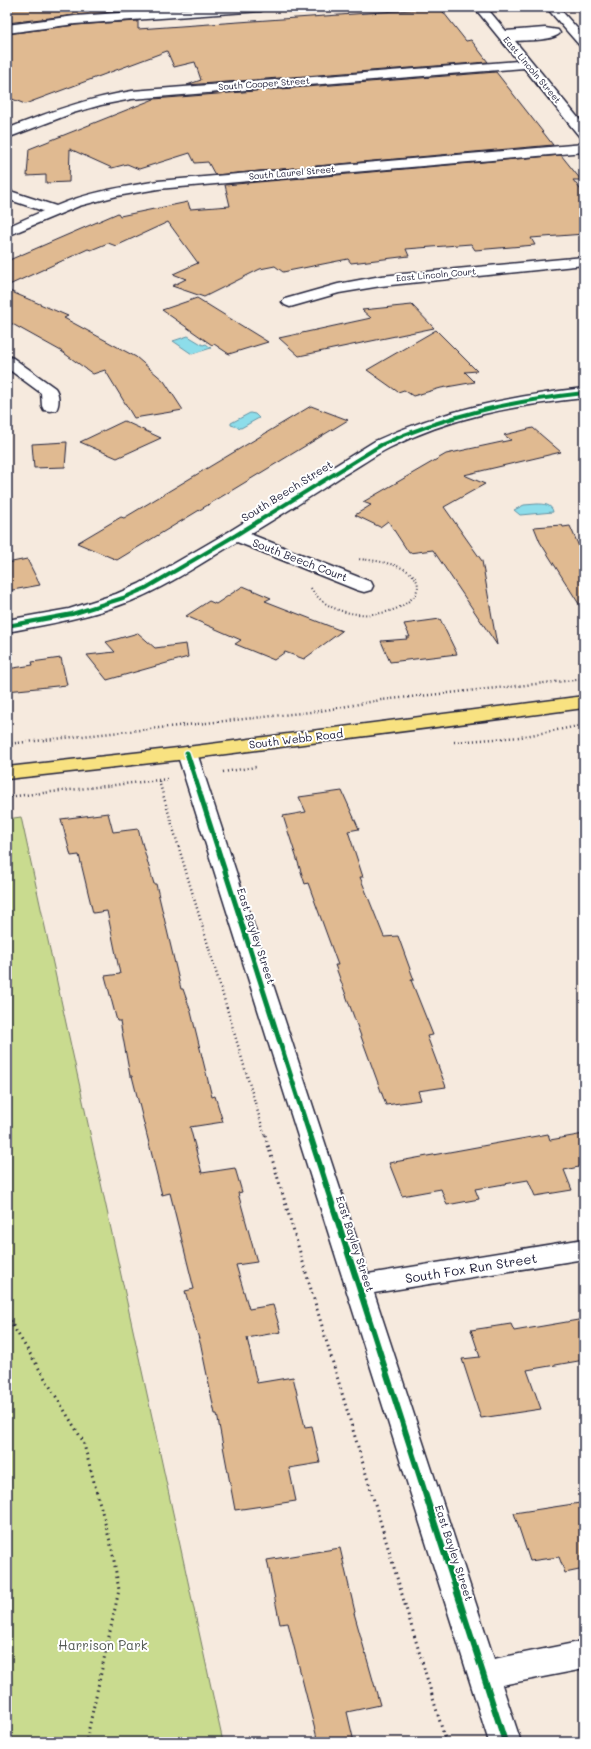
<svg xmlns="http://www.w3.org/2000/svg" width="591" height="1749" viewBox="0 0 591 1749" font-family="Mali,sans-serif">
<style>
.green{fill:#c9db8f;stroke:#767e65}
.water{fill:#8dddea;stroke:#6292a4}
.building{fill:#e0ba91;stroke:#22223b}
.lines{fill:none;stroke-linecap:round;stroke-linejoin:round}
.minor-casing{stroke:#22223b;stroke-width:3}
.major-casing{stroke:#22223b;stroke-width:3}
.path-far2{stroke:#22223b;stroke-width:2;stroke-dasharray:1 2.5;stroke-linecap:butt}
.path-far1{stroke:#22223b;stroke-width:2.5;stroke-dasharray:1 3;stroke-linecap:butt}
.path{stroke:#22223b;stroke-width:3;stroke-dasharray:1.5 4;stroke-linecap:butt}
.minor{fill:#fff;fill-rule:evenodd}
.major{fill:#f8e281;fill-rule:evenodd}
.cycleway-far2-casing{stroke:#fff;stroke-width:6}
.cycleway-far1-casing{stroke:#fff;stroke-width:8}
.cycleway-casing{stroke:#fff;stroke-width:9}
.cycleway-far2{stroke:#00873e;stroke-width:4}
.cycleway-far1{stroke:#00873e;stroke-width:5}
.cycleway{stroke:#00873e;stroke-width:6}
.labels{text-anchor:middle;stroke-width:4;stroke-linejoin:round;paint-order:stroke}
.far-street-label{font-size:9px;fill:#22223b;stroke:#fff}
.street-label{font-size:11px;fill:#22223b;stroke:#fff}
.near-street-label{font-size:13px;fill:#22223b;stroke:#fff}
.near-park-label{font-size:13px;fill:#545a54;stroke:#fff}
</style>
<rect width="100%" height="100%" fill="#f6eade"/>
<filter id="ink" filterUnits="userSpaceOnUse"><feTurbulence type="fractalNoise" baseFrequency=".025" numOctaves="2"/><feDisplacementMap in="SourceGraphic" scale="8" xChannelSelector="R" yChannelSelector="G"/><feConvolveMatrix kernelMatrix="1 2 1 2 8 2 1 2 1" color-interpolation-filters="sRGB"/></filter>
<g filter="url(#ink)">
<path class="green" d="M 21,817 L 223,1742 L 7,1742 L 7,819 Z"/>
<path class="water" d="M 188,336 L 203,345 L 206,344 L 211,348 L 192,354 L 173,341 Z
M 250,413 L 255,414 L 259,418 L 241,428 L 231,425 L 231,423 Z
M 537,504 C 543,504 552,504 553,512 L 520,515 L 514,510 L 524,505 Z"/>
<path class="building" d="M 7,7 L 138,7 L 138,10 L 75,15 L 7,23 Z
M 440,8 L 466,41 L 471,40 L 488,62 L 187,85 L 201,80 L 195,62 L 174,67 L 167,51 L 25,104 L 7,97 L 7,34 L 75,25 L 138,21 L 138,29 Z
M 496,72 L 553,145 L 215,175 L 208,162 L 195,163 L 190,153 L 139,169 L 127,164 L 112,168 L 70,149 L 69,182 L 46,183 L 46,175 L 27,176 L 29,149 L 154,99 Z
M 561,155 L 581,180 L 573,180 L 584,194 L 584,234 L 531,238 L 535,245 L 475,250 L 471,244 L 406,249 L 409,256 L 351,263 L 348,259 L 283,272 L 275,266 L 260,269 L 204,297 L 172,286 L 186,279 L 173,274 L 198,263 L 168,222 L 116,246 L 108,243 L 91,250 L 88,249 L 7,286 L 7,261 L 118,213 L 120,216 L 188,202 L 190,209 L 230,206 L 225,185 Z
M 7,290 L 68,316 L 64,318 L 136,357 L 164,381 L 183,410 L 134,418 L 105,370 L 93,374 L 61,351 L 7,321 Z
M 197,298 L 268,342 L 229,354 L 214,344 L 212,345 L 162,310 Z
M 412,305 L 434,328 L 299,356 L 279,338 L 371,318 L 362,310 Z
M 436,330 L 477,371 L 465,372 L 475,382 L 441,388 L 413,396 L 404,390 L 398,392 L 367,370 Z
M 311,406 L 348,420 L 117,560 L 77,543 L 121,517 L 124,518 Z
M 124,421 L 161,438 L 117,458 L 80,442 Z
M 533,428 L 561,452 L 464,475 L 485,484 L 444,507 L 482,561 L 497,645 L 433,550 L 409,553 L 388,521 L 380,527 L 355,515 L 371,505 L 363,502 L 446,454 L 511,440 L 504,435 Z
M 67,442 L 65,467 L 34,468 L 32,444 Z
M 562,525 L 563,527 L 570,526 L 584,558 L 584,612 L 540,542 L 534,527 Z
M 27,559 L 40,585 L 7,591 L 7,563 Z
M 243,586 L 271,598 L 265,601 L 342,631 L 304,659 L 285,652 L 274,660 L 235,644 L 241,640 L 186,616 L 209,601 L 216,604 Z
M 440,619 L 457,654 L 390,662 L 381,641 L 407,639 L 406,637 L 410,637 L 404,624 Z
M 138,633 L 155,648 L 186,644 L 188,657 L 107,680 L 87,655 L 115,652 L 106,642 Z
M 61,658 L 67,685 L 7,691 L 7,669 L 33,665 L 32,662 Z
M 342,791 L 359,829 L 348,831 L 363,877 L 360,877 L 384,937 L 398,936 L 414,980 L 411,980 L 433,1035 L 427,1036 L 446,1087 L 418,1091 L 421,1100 L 386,1105 L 335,965 L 338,965 L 308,883 L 305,884 L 283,816 L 306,812 L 299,797 Z
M 108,813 L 113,832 L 138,829 L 154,884 L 156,884 L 181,989 L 183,989 L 191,1012 L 212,1097 L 215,1096 L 223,1122 L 190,1127 L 202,1173 L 235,1168 L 242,1192 L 238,1193 L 257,1262 L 236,1265 L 249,1309 L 273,1305 L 281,1332 L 247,1338 L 257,1383 L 293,1377 L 305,1427 L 312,1426 L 320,1463 L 289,1468 L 296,1501 L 235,1510 L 217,1414 L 215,1414 L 201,1346 L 185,1291 L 194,1289 L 170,1193 L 162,1195 L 132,1076 L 130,1076 L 120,1021 L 117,1021 L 105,976 L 120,974 L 107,911 L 93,913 L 79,855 L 71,856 L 61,819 Z
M 548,1134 L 550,1140 L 584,1134 L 584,1166 L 564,1170 L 572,1190 L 535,1196 L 528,1180 L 475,1189 L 479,1199 L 447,1205 L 441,1189 L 402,1196 L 389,1163 Z
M 584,1319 L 584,1360 L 527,1370 L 541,1409 L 481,1418 L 462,1359 L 480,1357 L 471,1330 L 511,1324 L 514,1331 Z
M 580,1503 L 584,1514 L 584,1569 L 565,1573 L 559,1557 L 530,1561 L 514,1513 Z
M 340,1548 L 355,1612 L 354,1613 L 380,1705 L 347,1712 L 354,1742 L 318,1742 L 288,1623 L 280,1624 L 267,1560 Z"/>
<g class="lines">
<defs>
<path id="minor" d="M 210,7 L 267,7 L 261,11 L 75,24 L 7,33 L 7,25 L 75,16 Z
M 474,7 L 486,7 L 506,31 L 545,28 L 558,30 L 560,33 C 554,41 525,40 515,41 L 584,125 L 584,137 L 579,136 L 524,68 L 132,99 L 101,105 L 73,113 L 7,138 L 7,129 C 48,112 88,98 132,91 L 518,61 Z
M 546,7 L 558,7 L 584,36 L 584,47 L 580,46 Z
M 584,144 L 584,152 L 158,189 L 117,196 L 79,206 L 7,236 L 7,227 L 43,211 L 7,199 L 7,190 L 56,206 C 88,192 123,187 158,181 Z
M 584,257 L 584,265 L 381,286 L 339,293 L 290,307 L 285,305 L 282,302 L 285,299 L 338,284 L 381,276 Z
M 7,356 L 13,358 L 55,388 C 59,393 60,404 56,410 L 50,411 L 44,410 L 42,406 L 41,393 L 7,368 Z
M 584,388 L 584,398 C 516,405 450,417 389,448 C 373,456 358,467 342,476 C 312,496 281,515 250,534 L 371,582 L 373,586 L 371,590 L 364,592 L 357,590 L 237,542 C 203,562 168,586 131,601 C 91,617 49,624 7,632 L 7,620 L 69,609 L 116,594 L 139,584 L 230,531 L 375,441 C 442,410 511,396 584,388 Z
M 187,747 L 194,749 L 197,753 L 368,1274 L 584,1239 L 584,1259 L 374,1293 L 494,1659 L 584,1641 L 584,1669 L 502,1685 L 521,1742 L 489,1742 L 177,753 L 180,749 Z"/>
<path id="major" d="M 584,696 L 584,708 L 187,759 L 7,779 L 7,767 L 187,747 Z"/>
</defs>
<use href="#minor" class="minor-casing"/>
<use href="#major" class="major-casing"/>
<path class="path-far2" d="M 311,588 C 327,616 370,620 398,608 C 405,605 410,600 416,595 C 416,592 418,588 418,586 C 416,564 373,560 357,559"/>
<path class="path-far1" d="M 454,742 L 520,737 L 584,725
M 7,744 L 320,711 L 381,700 L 584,679
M 223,772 L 256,767
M 159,781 L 265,1136
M 7,797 L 168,779"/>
<path class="path" d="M 265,1135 L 446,1742
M 7,1316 L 83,1441 L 112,1549 L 119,1590 L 86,1742"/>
<use href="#minor" class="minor"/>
<use href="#major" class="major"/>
<defs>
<path id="cycleway-far2" d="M 7,626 L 72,614 L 123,598 L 146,588 L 236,535 L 381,445 C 446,415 513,401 584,393"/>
<path id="cycleway-far1" d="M 187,753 L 310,1136"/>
<path id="cycleway" d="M 310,1135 L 505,1742"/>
</defs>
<use href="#cycleway-far2" class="cycleway-far2-casing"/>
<use href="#cycleway-far1" class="cycleway-far1-casing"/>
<use href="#cycleway" class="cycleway-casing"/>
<use href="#cycleway-far2" class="cycleway-far2"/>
<use href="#cycleway-far1" class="cycleway-far1"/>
<use href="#cycleway" class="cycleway"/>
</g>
</g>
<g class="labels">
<g class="far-street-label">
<text transform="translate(532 70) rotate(50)" y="3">East Lincoln Street</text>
<text transform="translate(264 84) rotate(-4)" y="3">South Cooper Street</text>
<text transform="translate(292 173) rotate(-5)" y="3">South Laurel Street</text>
<text transform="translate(436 275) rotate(-5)" y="3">East Lincoln Court</text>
</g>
<g class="street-label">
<text transform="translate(287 491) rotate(-32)" y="4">South Beech Street</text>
<text transform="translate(300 560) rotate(21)" y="4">South Beech Court</text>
<text transform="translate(296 739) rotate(-7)" y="4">South Webb Road</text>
<text transform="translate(256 936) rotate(72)" y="4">East Bayley Street</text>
<text transform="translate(355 1244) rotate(72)" y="4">East Bayley Street</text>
<text transform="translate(454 1553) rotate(72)" y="4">East Bayley Street</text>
</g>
<g class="near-street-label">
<text transform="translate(471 1268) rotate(-9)" y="5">South Fox Run Street</text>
</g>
<g class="near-park-label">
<text x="103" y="1650">Harrison Park</text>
</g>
</g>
<rect width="591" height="1749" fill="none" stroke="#fff" stroke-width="24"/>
<rect x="12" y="12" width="567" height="1725" fill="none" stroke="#22223b" stroke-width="1.5" filter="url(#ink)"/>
</svg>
